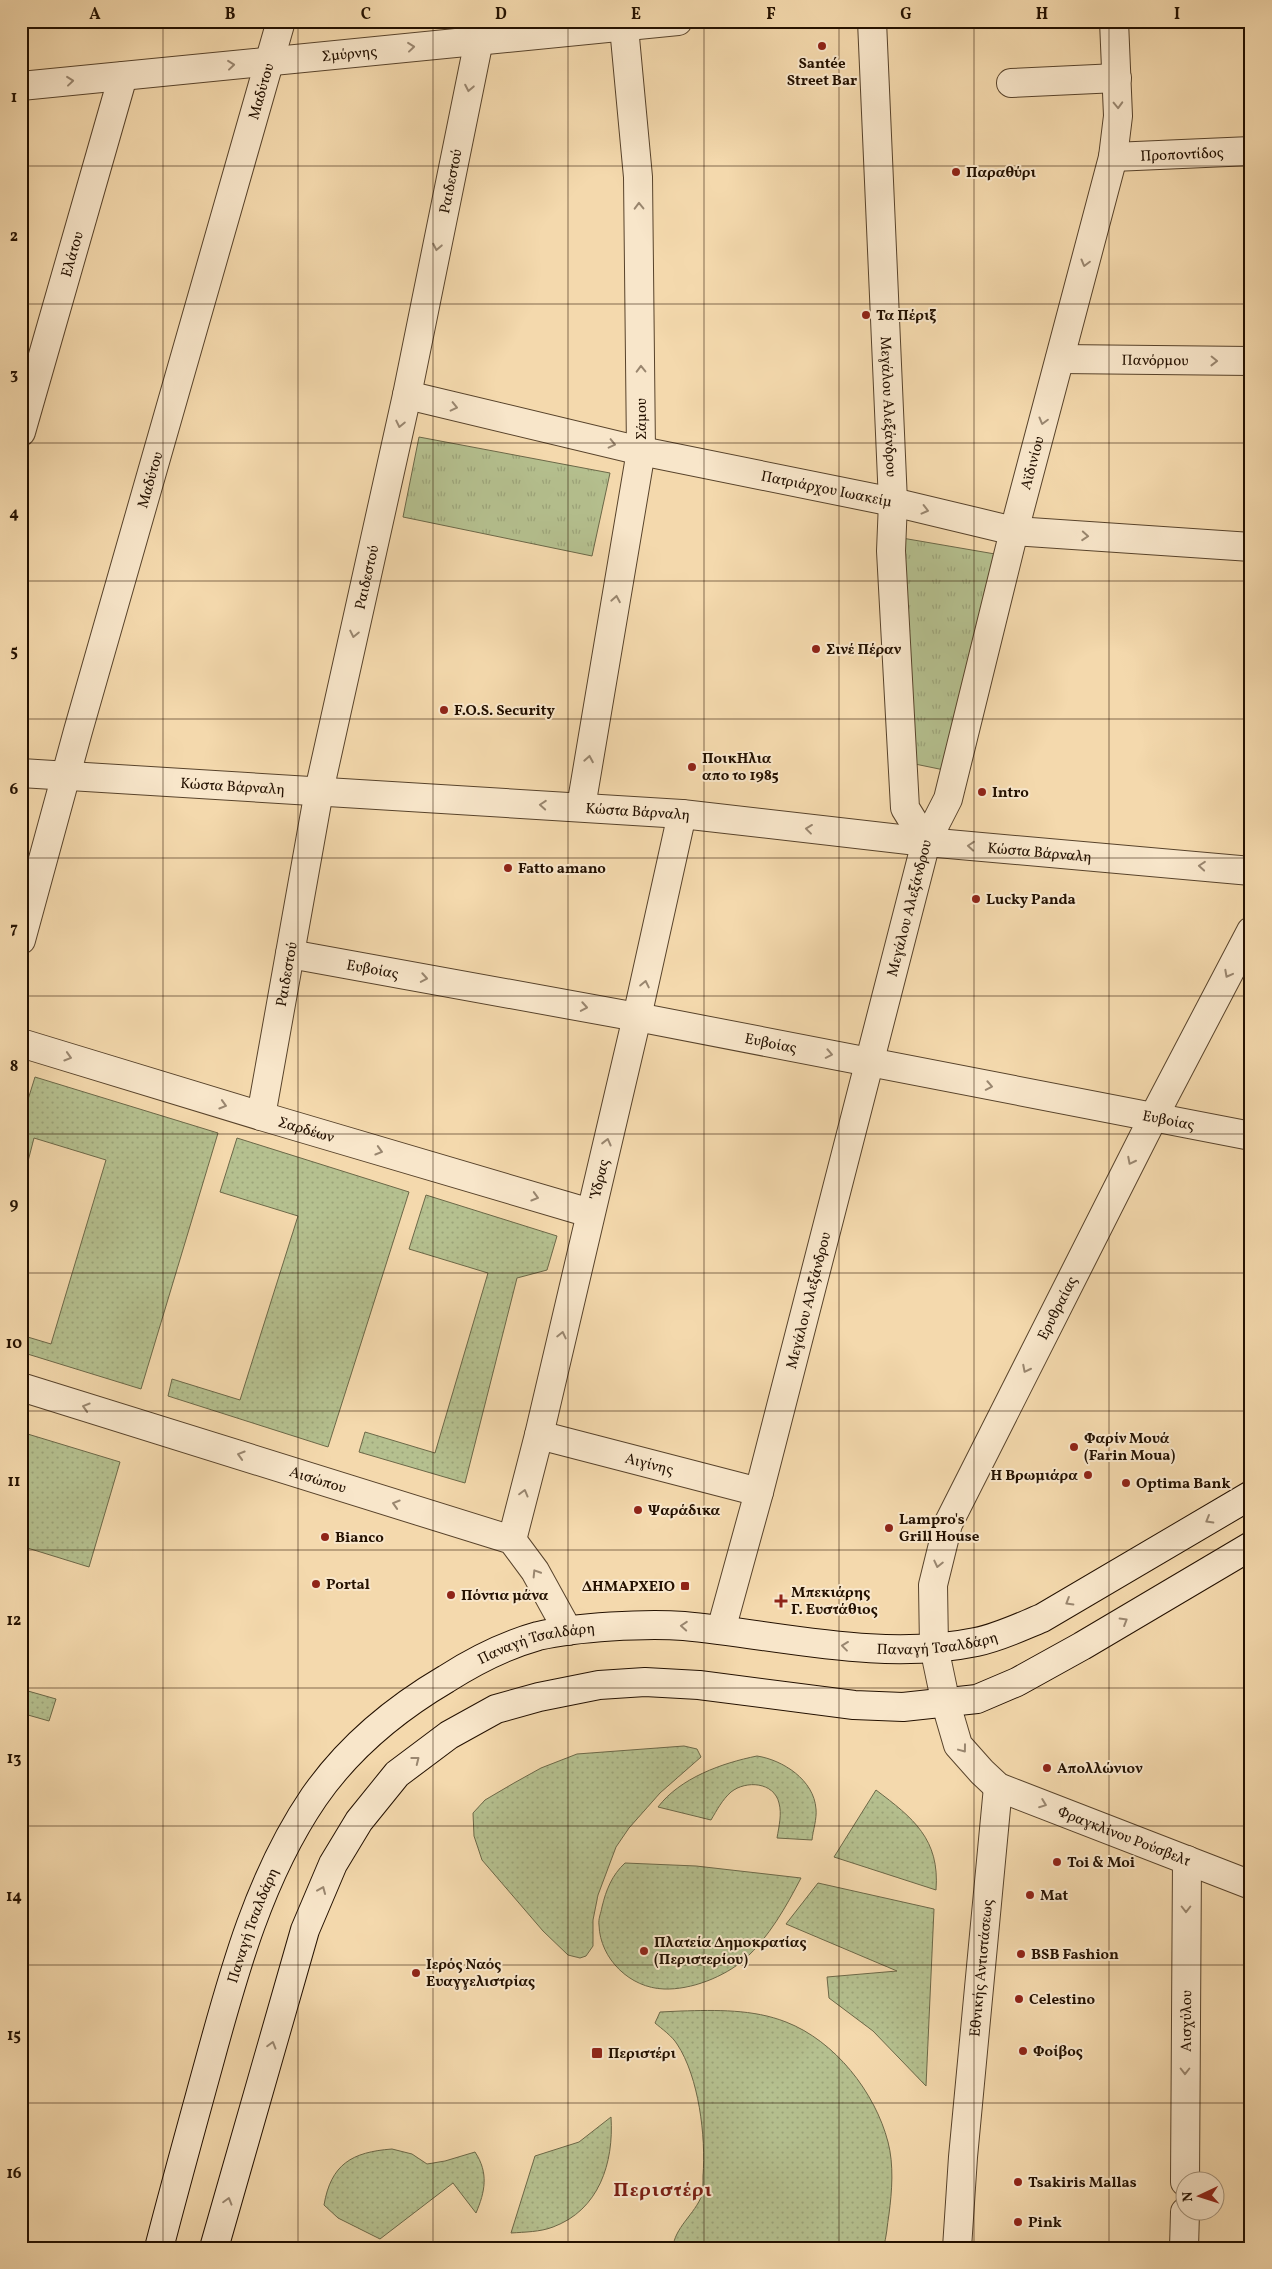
<svg xmlns="http://www.w3.org/2000/svg" width="1272" height="2269" viewBox="0 0 1272 2269" font-family="Vollkorn,serif">
<style>
.grass{fill:url(#grass-dots);stroke:#6c6848}
.park{fill:url(#park-tufts);stroke:#6c6848}
.lines{fill:none;stroke-linecap:round;stroke-linejoin:round}
.street-casing{stroke:#58432b;stroke-width:30}
.secondary-casing{stroke:#241100;stroke-width:30}
.street{stroke:#f8e6ca;stroke-width:28}
.secondary{stroke:#f8e6ca;stroke-width:28}
.oneway{stroke:#99866f}
.grid{fill:none;stroke:#241100;stroke-width:1;stroke-opacity:0.55}
.poi-dot{fill:#8f2418;stroke:#f8e6ca;stroke-width:2}
.labels{text-anchor:middle;stroke-width:4;stroke-linejoin:round;paint-order:stroke}
.street-label{font-size:15px;fill:#241100;stroke:#f8e6ca}
.poi-label{font-size:15px;font-weight:bold;fill:#241100;stroke:#f8e6ca;text-anchor:start}
.district-label{font-size:20px;font-weight:bold;letter-spacing:1px;fill:#7a1f14;stroke:#f8e6ca}
.neatline{fill:none;stroke:#241100;stroke-width:2}
.grid-label{font-size:16px;text-anchor:middle;font-weight:bold;fill:#241100}
</style>
<defs>
<pattern id="grass-dots" width="8" height="8" patternUnits="userSpaceOnUse" patternTransform="scale(1.25)"><rect width="8" height="8" fill="#b5c08f"/><path d="M2 2h.1M6 6h.1" fill="none" stroke="#9ca47a" stroke-width="1.8" stroke-linecap="round"/></pattern>
<pattern id="park-tufts" width="24" height="20" patternUnits="userSpaceOnUse" patternTransform="scale(1.25)"><rect width="24" height="20" fill="#b5c08f"/><path d="M3 7l-1-3M5 7V3M7 7l1-3M15 17l-1-3M17 17v-4M19 17l1-3" fill="none" stroke="#9ca47a"/></pattern>
</defs>
<rect width="100%" height="100%" fill="#f4d9ad"/>
<filter id="stains"><feTurbulence type="fractalNoise" baseFrequency=".004" numOctaves="4"/><feColorMatrix values="0 0 0 0 .2 0 0 0 0 .09 0 0 0 0 .02 0 0 0 .5 -.17"/></filter>
<radialGradient id="worn" r=".72"><stop offset=".6" stop-color="#630" stop-opacity="0"/><stop offset="1" stop-color="#630" stop-opacity=".3"/></radialGradient>
<path class="grass" d="M 35,1077 L 218,1133 L 141,1389 L 21,1352 L 21,1335 L 51,1344 L 106,1160 L 34,1138 L 26,1169 L 21,1167 L 21,1122 Z
M 237,1138 L 409,1192 L 328,1447 L 168,1396 L 172,1379 L 240,1400 L 298,1216 L 220,1192 Z
M 426,1195 L 557,1236 L 547,1270 L 517,1278 L 465,1483 L 359,1452 L 365,1432 L 435,1453 L 488,1273 L 409,1249 Z
M 21,1432 L 120,1462 L 89,1567 L 21,1546 Z
M 21,1689 L 56,1699 L 49,1721 L 21,1713 Z
M 684,1746 L 697,1749 L 701,1757 L 660,1793 L 629,1828 L 616,1847 L 598,1895 L 593,1920 L 593,1946 L 586,1956 L 580,1958 L 568,1955 L 543,1931 L 482,1860 L 474,1836 L 473,1813 L 485,1800 L 514,1783 L 541,1768 L 577,1754 Z
M 757,1756 C 783,1760 814,1780 816,1809 C 817,1819 813,1830 812,1840 L 777,1838 C 779,1826 782,1814 779,1803 C 774,1782 746,1780 731,1792 C 722,1800 717,1810 711,1820 L 658,1807 C 680,1778 722,1763 757,1756 Z
M 876,1790 C 913,1818 940,1839 936,1890 L 834,1857 Z
M 625,1863 L 696,1866 L 801,1878 C 786,1907 769,1937 745,1959 C 724,1977 691,1990 664,1989 C 630,1988 600,1959 599,1925 C 598,1919 601,1913 602,1907 C 606,1890 612,1875 625,1863 Z
M 818,1883 L 934,1909 L 926,2086 L 873,2031 L 829,1998 L 827,1977 L 897,1971 L 786,1924 Z
M 681,2011 C 716,2010 753,2009 786,2022 C 835,2041 875,2092 888,2142 C 894,2165 892,2191 889,2214 C 887,2225 887,2237 883,2248 L 673,2248 C 674,2228 695,2214 702,2195 C 703,2190 703,2182 703,2176 C 706,2137 699,2077 677,2044 C 672,2036 662,2029 655,2023 L 660,2012 Z
M 611,2117 C 614,2163 599,2210 553,2227 C 540,2232 525,2232 511,2233 L 535,2156 L 579,2142 Z
M 392,2149 L 412,2154 L 427,2164 L 445,2161 L 475,2152 C 489,2173 485,2192 476,2213 L 453,2183 L 380,2239 L 338,2218 L 324,2205 C 331,2164 352,2152 392,2149 Z"/>
<path class="park" d="M 419,437 L 610,473 L 592,556 L 403,517 Z
M 902,538 L 995,554 L 949,771 L 915,764 Z"/>
<g class="lines">
<defs>
<g id="street">
<path id="s1" d="M 872,21 L 893,502 L 891,551 L 905,808 L 926,842"/>
<path d="M 1011,83 L 1117,78"/>
<path id="s2" d="M 21,86 L 678,21"/>
<path id="s3" d="M 1113,157 L 1251,151"/>
<path id="s4" d="M 1060,359 L 1251,361"/>
<path id="s5" d="M 407,395 L 641,451 L 893,502 L 1014,531 L 1251,547"/>
<path id="s6" d="M 21,432 L 123,76"/>
<path id="s7" d="M 21,773 L 682,814 L 926,842 L 1251,871"/>
<path d="M 581,807 L 641,451 L 638,177 L 624,27"/>
<path id="s8" d="M 1251,931 L 1153,1118 L 948,1524 L 933,1585 L 934,1647 L 946,1704 L 958,1745 L 982,1772 L 998,1787 L 1251,1885"/>
<path id="s9" d="M 21,940 L 78,731 L 281,21"/>
<path id="s10" d="M 290,954 L 637,1017 L 1251,1136"/>
<path id="s11" d="M 21,1043 L 261,1116 L 590,1213"/>
<path id="s12" d="M 261,1116 L 319,791 L 407,395 L 479,40"/>
<path id="s13" d="M 21,1387 L 512,1540 L 535,1571 L 568,1631"/>
<path id="s14" d="M 539,1435 L 759,1492"/>
<path id="s15" d="M 512,1540 L 539,1435 L 637,1017 L 682,814"/>
<path id="s16" d="M 721,1630 L 759,1492 L 926,842 L 948,799 L 1014,531 L 1113,157 L 1118,116 L 1114,21"/>
<path id="s17" d="M 1185,2182 L 1187,1860"/>
<path id="s18" d="M 957,2248 L 963,2157 L 998,1787"/>
<path d="M 1184,2248 L 1185,2212"/>
</g>
<g id="secondary">
<path id="s19" d="M 159,2248 C 175,2186 192,2125 209,2063 C 234,1971 260,1876 314,1797 C 348,1748 395,1709 446,1679 C 474,1661 506,1645 538,1636 C 576,1627 646,1623 684,1626 C 780,1635 880,1662 976,1642 C 1000,1637 1020,1627 1042,1618 L 1251,1495"/>
<path d="M 214,2248 L 305,1930 L 333,1864 L 359,1821 L 397,1774 L 449,1735 L 496,1709 L 539,1697 L 599,1685 L 645,1682 L 699,1685 L 854,1705 L 903,1707 L 977,1699 L 1017,1682 L 1082,1646 L 1251,1546"/>
</g>
</defs>
<use href="#street" class="street-casing"/>
<use href="#secondary" class="secondary-casing"/>
<use href="#street" class="street"/>
<use href="#secondary" class="secondary"/>
</g>
<defs><path id="oneway-chevron" d="M-2-3.5L2.5 0L-2 3.5" fill="none" stroke-width="1.6" stroke-linecap="round" stroke-linejoin="round" transform="scale(1.25)"/></defs>
<g class="oneway">
<use href="#oneway-chevron" transform="translate(411 47) rotate(-6)"/>
<use href="#oneway-chevron" transform="translate(231 65) rotate(-6)"/>
<use href="#oneway-chevron" transform="translate(70 81) rotate(-6)"/>
<use href="#oneway-chevron" transform="translate(469 88) rotate(101)"/>
<use href="#oneway-chevron" transform="translate(1118 105) rotate(88)"/>
<use href="#oneway-chevron" transform="translate(639 206) rotate(-91)"/>
<use href="#oneway-chevron" transform="translate(437 247) rotate(101)"/>
<use href="#oneway-chevron" transform="translate(1085 263) rotate(105)"/>
<use href="#oneway-chevron" transform="translate(1214 361) rotate(1)"/>
<use href="#oneway-chevron" transform="translate(641 369) rotate(-91)"/>
<use href="#oneway-chevron" transform="translate(454 407) rotate(13)"/>
<use href="#oneway-chevron" transform="translate(1043 421) rotate(105)"/>
<use href="#oneway-chevron" transform="translate(400 424) rotate(102)"/>
<use href="#oneway-chevron" transform="translate(612 444) rotate(13)"/>
<use href="#oneway-chevron" transform="translate(925 510) rotate(14)"/>
<use href="#oneway-chevron" transform="translate(1085 536) rotate(4)"/>
<use href="#oneway-chevron" transform="translate(616 599) rotate(-80)"/>
<use href="#oneway-chevron" transform="translate(354 634) rotate(102)"/>
<use href="#oneway-chevron" transform="translate(589 759) rotate(-80)"/>
<use href="#oneway-chevron" transform="translate(543 805) rotate(-176)"/>
<use href="#oneway-chevron" transform="translate(809 829) rotate(-173)"/>
<use href="#oneway-chevron" transform="translate(971 846) rotate(-175)"/>
<use href="#oneway-chevron" transform="translate(1202 866) rotate(-175)"/>
<use href="#oneway-chevron" transform="translate(1228 974) rotate(118)"/>
<use href="#oneway-chevron" transform="translate(424 978) rotate(10)"/>
<use href="#oneway-chevron" transform="translate(645 984) rotate(-78)"/>
<use href="#oneway-chevron" transform="translate(584 1007) rotate(10)"/>
<use href="#oneway-chevron" transform="translate(829 1054) rotate(11)"/>
<use href="#oneway-chevron" transform="translate(68 1057) rotate(17)"/>
<use href="#oneway-chevron" transform="translate(989 1086) rotate(11)"/>
<use href="#oneway-chevron" transform="translate(223 1105) rotate(17)"/>
<use href="#oneway-chevron" transform="translate(607 1142) rotate(-76)"/>
<use href="#oneway-chevron" transform="translate(379 1151) rotate(16)"/>
<use href="#oneway-chevron" transform="translate(1131 1161) rotate(117)"/>
<use href="#oneway-chevron" transform="translate(535 1197) rotate(16)"/>
<use href="#oneway-chevron" transform="translate(562 1335) rotate(-77)"/>
<use href="#oneway-chevron" transform="translate(1026 1369) rotate(117)"/>
<use href="#oneway-chevron" transform="translate(86 1407) rotate(-163)"/>
<use href="#oneway-chevron" transform="translate(241 1455) rotate(-163)"/>
<use href="#oneway-chevron" transform="translate(524 1493) rotate(-75)"/>
<use href="#oneway-chevron" transform="translate(396 1504) rotate(-163)"/>
<use href="#oneway-chevron" transform="translate(1209 1520) rotate(150)"/>
<use href="#oneway-chevron" transform="translate(938 1564) rotate(103)"/>
<use href="#oneway-chevron" transform="translate(536 1573) rotate(-122)"/>
<use href="#oneway-chevron" transform="translate(1069 1602) rotate(149)"/>
<use href="#oneway-chevron" transform="translate(1124 1621) rotate(-31)"/>
<use href="#oneway-chevron" transform="translate(684 1626) rotate(-176)"/>
<use href="#oneway-chevron" transform="translate(845 1646) rotate(-173)"/>
<use href="#oneway-chevron" transform="translate(963 1749) rotate(53)"/>
<use href="#oneway-chevron" transform="translate(416 1760) rotate(-38)"/>
<use href="#oneway-chevron" transform="translate(1043 1804) rotate(21)"/>
<use href="#oneway-chevron" transform="translate(322 1890) rotate(-67)"/>
<use href="#oneway-chevron" transform="translate(1186 1909) rotate(90)"/>
<use href="#oneway-chevron" transform="translate(272 2045) rotate(-74)"/>
<use href="#oneway-chevron" transform="translate(1185 2071) rotate(90)"/>
<use href="#oneway-chevron" transform="translate(228 2201) rotate(-74)"/>
</g>
<path class="grid" d="M 163,21 L 163,2248M 298,21 L 298,2248M 433,21 L 433,2248M 568,21 L 568,2248M 704,21 L 704,2248M 839,21 L 839,2248M 974,21 L 974,2248M 1109,21 L 1109,2248M 21,166 L 1251,166M 21,304 L 1251,304M 21,443 L 1251,443M 21,581 L 1251,581M 21,719 L 1251,719M 21,858 L 1251,858M 21,996 L 1251,996M 21,1134 L 1251,1134M 21,1273 L 1251,1273M 21,1411 L 1251,1411M 21,1550 L 1251,1550M 21,1688 L 1251,1688M 21,1826 L 1251,1826M 21,1965 L 1251,1965M 21,2103 L 1251,2103"/>
<g class="poi-dot">
<circle cx="822" cy="46" r="5"/>
<circle cx="956" cy="172" r="5"/>
<circle cx="866" cy="315" r="5"/>
<circle cx="816" cy="649" r="5"/>
<circle cx="444" cy="710" r="5"/>
<circle cx="692" cy="767" r="5"/>
<circle cx="982" cy="792" r="5"/>
<circle cx="508" cy="868" r="5"/>
<circle cx="976" cy="899" r="5"/>
<circle cx="1074" cy="1447" r="5"/>
<circle cx="1088" cy="1475" r="5"/>
<circle cx="1126" cy="1483" r="5"/>
<circle cx="638" cy="1510" r="5"/>
<circle cx="889" cy="1528" r="5"/>
<circle cx="325" cy="1537" r="5"/>
<circle cx="316" cy="1584" r="5"/>
<rect x="680" y="1581" width="10" height="10" rx="2.5"/>
<circle cx="451" cy="1595" r="5"/>
<path d="M778.5 1593.5h5v5h5v5h-5v5h-5v-5h-5v-5h5z"/>
<circle cx="1047" cy="1768" r="5"/>
<circle cx="1057" cy="1862" r="5"/>
<circle cx="1030" cy="1895" r="5"/>
<circle cx="644" cy="1951" r="5"/>
<circle cx="1021" cy="1954" r="5"/>
<circle cx="416" cy="1973" r="5"/>
<circle cx="1019" cy="1999" r="5"/>
<circle cx="1023" cy="2051" r="5"/>
<rect x="591" y="2047" width="12" height="12" rx="2.5"/>
<circle cx="1018" cy="2182" r="5"/>
<circle cx="1018" cy="2222" r="5"/>
</g>
<g class="labels">
<g class="street-label">
<text dy="5" stroke="none"><textPath href="#s2" startOffset="330">Σμύρνης</textPath></text>
<text dy="5" stroke="none"><textPath href="#s9" startOffset="882">Μαδύτου</textPath></text>
<text dy="5" stroke="none"><textPath href="#s3" startOffset="69">Προποντίδος</textPath></text>
<text dy="5" stroke="none"><textPath href="#s12" startOffset="954">Ραιδεστού</textPath></text>
<text dy="5" stroke="none"><textPath href="#s6" startOffset="185">Ελάτου</textPath></text>
<text dy="5" stroke="none"><textPath href="#s4" startOffset="95">Πανόρμου</textPath></text>
<text dy="5" stroke="none"><textPath href="#s1" startOffset="386">Μεγάλου Αλεξάνδρου</textPath></text>
<text transform="translate(641 419) rotate(-90)" y="5">Σάμου</text>
<text dy="5" stroke="none"><textPath href="#s16" startOffset="1209">Αϊδινίου</textPath></text>
<text dy="5" stroke="none"><textPath href="#s9" startOffset="478">Μαδύτου</textPath></text>
<text dy="5" stroke="none"><textPath href="#s5" startOffset="430">Πατριάρχου Ιωακείμ</textPath></text>
<text dy="5" stroke="none"><textPath href="#s12" startOffset="549">Ραιδεστού</textPath></text>
<text dy="5" stroke="none"><textPath href="#s7" startOffset="212">Κώστα Βάρναλη</textPath></text>
<text dy="5" stroke="none"><textPath href="#s7" startOffset="618">Κώστα Βάρναλη</textPath></text>
<text dy="5" stroke="none"><textPath href="#s7" startOffset="1022">Κώστα Βάρναλη</textPath></text>
<text dy="5" stroke="none"><textPath href="#s16" startOffset="746">Μεγάλου Αλεξάνδρου</textPath></text>
<text dy="5" stroke="none"><textPath href="#s10" startOffset="84">Ευβοίας</textPath></text>
<text dy="5" stroke="none"><textPath href="#s12" startOffset="144">Ραιδεστού</textPath></text>
<text dy="5" stroke="none"><textPath href="#s10" startOffset="489">Ευβοίας</textPath></text>
<text dy="5" stroke="none"><textPath href="#s10" startOffset="894">Ευβοίας</textPath></text>
<text dy="5" stroke="none"><textPath href="#s11" startOffset="298">Σαρδέων</textPath></text>
<text dy="5" stroke="none"><textPath href="#s15" startOffset="372">Ύδρας</textPath></text>
<text dy="5" stroke="none"><textPath href="#s16" startOffset="341">Μεγάλου Αλεξάνδρου</textPath></text>
<text transform="translate(1057 1308) rotate(-63)" y="5">Ερυθραίας</text>
<text dy="5" stroke="none"><textPath href="#s14" startOffset="114">Αιγίνης</textPath></text>
<text dy="5" stroke="none"><textPath href="#s13" startOffset="311">Αισώπου</textPath></text>
<text dy="5" stroke="none"><textPath href="#s19" startOffset="1161">Παναγή Τσαλδάρη</textPath></text>
<text dy="5" stroke="none"><textPath href="#s19" startOffset="756">Παναγή Τσαλδάρη</textPath></text>
<text dy="5" stroke="none"><textPath href="#s8" startOffset="1085">Φραγκλίνου Ρούσβελτ</textPath></text>
<text dy="5" stroke="none"><textPath href="#s19" startOffset="336">Παναγή Τσαλδάρη</textPath></text>
<text dy="5" stroke="none"><textPath href="#s18" startOffset="281">Εθνικής Αντιστάσεως</textPath></text>
<text dy="5" stroke="none"><textPath href="#s17" startOffset="161">Αισχύλου</textPath></text>
</g>
<g class="poi-label">
<text x="822" y="68" text-anchor="middle">Santée<tspan x="822" dy="17">Street Bar</tspan></text>
<text x="966" y="177">Παραθύρι</text>
<text x="876" y="320">Τα Πέριξ</text>
<text x="826" y="654">Σινέ Πέραν</text>
<text x="454" y="715">F.O.S. Security</text>
<text x="702" y="763">ΠοικΗλια<tspan x="702" dy="17">απο το 1985</tspan></text>
<text x="992" y="797">Intro</text>
<text x="518" y="873">Fatto amano</text>
<text x="986" y="904">Lucky Panda</text>
<text x="1084" y="1443">Φαρίν Μουά<tspan x="1084" dy="17">(Farin Moua)</tspan></text>
<text x="1078" y="1480" text-anchor="end">Η Βρωμιάρα</text>
<text x="1136" y="1488">Optima Bank</text>
<text x="648" y="1515">Ψαράδικα</text>
<text x="899" y="1524">Lampro's<tspan x="899" dy="17">Grill House</tspan></text>
<text x="335" y="1542">Bianco</text>
<text x="326" y="1589">Portal</text>
<text x="675" y="1591" text-anchor="end">ΔΗΜΑΡΧΕΙΟ</text>
<text x="791" y="1597">Μπεκιάρης<tspan x="791" dy="17">Γ. Ευστάθιος</tspan></text>
<text x="461" y="1600">Πόντια μάνα</text>
<text x="1057" y="1773">Απολλώνιον</text>
<text x="1067" y="1867">Toi &amp; Moi</text>
<text x="1040" y="1900">Mat</text>
<text x="654" y="1947">Πλατεία Δημοκρατίας<tspan x="654" dy="17">(Περιστερίου)</tspan></text>
<text x="1031" y="1959">BSB Fashion</text>
<text x="426" y="1969">Ιερός Ναός<tspan x="426" dy="17">Ευαγγελιστρίας</tspan></text>
<text x="1029" y="2004">Celestino</text>
<text x="1033" y="2056">Φοίβος</text>
<text x="608" y="2058">Περιστέρι</text>
<text x="1028" y="2187">Tsakiris Mallas</text>
<text x="1028" y="2227">Pink</text>
</g>
<g class="district-label">
<text x="663" y="2196">Περιστέρι</text>
</g>
</g>
<rect width="1272" height="2269" fill="none" stroke="#f4d9ad" stroke-width="55"/>
<g transform="translate(1200 2196) rotate(266)"><circle r="24" fill="#f8e6ca" stroke="#a39179"/>
<path d="M0-4L9 19L0 12L-9 19Z" fill="#8f2418"/>
<text y="-8" font-size="14" font-weight="bold" text-anchor="middle" fill="#241100">N</text>
</g>
<rect x="28" y="28" width="1216" height="2214" class="neatline"/>
<g class="grid-label">
<text x="95" y="19">A</text>
<text x="230" y="19">B</text>
<text x="366" y="19">C</text>
<text x="501" y="19">D</text>
<text x="636" y="19">E</text>
<text x="771" y="19">F</text>
<text x="906" y="19">G</text>
<text x="1042" y="19">H</text>
<text x="1177" y="19">I</text>
<text x="14" y="102">1</text>
<text x="14" y="241">2</text>
<text x="14" y="379">3</text>
<text x="14" y="518">4</text>
<text x="14" y="656">5</text>
<text x="14" y="794">6</text>
<text x="14" y="933">7</text>
<text x="14" y="1071">8</text>
<text x="14" y="1209">9</text>
<text x="14" y="1348">10</text>
<text x="14" y="1486">11</text>
<text x="14" y="1625">12</text>
<text x="14" y="1763">13</text>
<text x="14" y="1901">14</text>
<text x="14" y="2040">15</text>
<text x="14" y="2178">16</text>
</g>
<rect width="100%" height="100%" filter="url(#stains)"/>
<rect width="100%" height="100%" fill="url(#worn)"/>
</svg>
